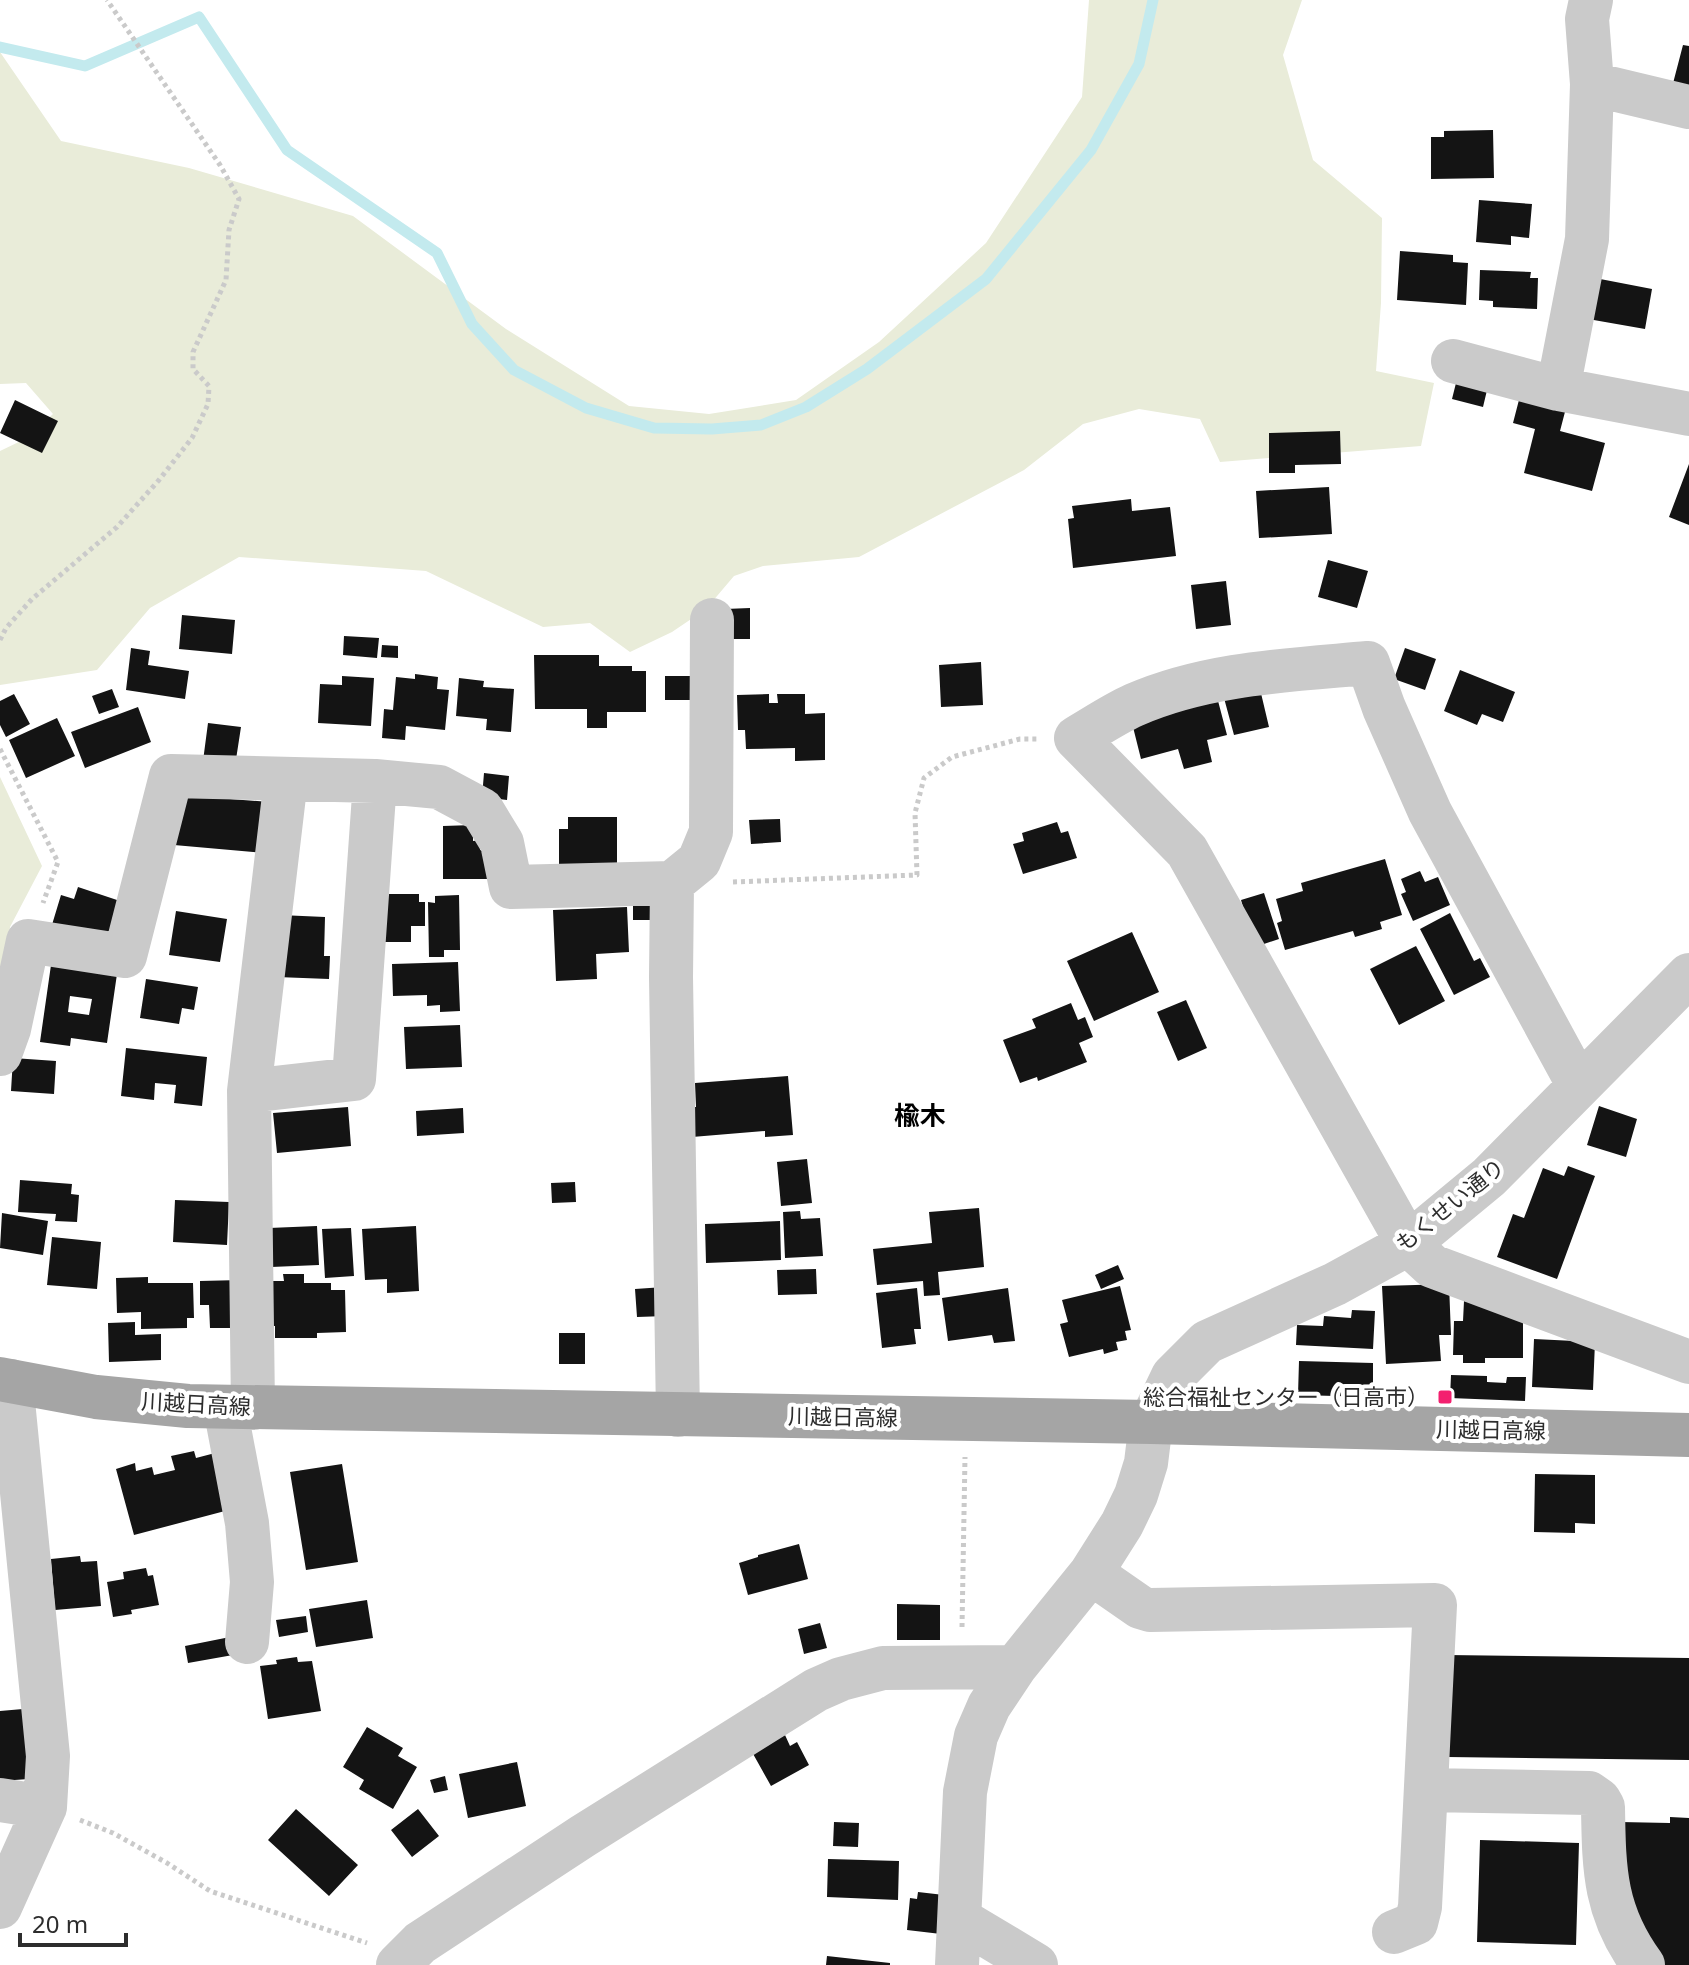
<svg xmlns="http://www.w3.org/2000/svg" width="1689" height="1965" viewBox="0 0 1689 1965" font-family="'Noto Sans','Noto Sans JP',sans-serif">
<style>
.green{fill:#e9ecd9}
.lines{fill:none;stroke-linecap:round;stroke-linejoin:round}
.stream{stroke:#c3eaee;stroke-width:11}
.building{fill:#141414;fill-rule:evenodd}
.path{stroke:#cacaca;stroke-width:5;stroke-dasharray:4 4;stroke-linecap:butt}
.minor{stroke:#cacaca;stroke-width:44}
.major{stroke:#a5a5a5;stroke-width:44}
.poi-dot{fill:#f3206f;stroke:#fff;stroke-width:3}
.labels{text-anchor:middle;stroke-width:8;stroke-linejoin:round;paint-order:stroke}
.street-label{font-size:22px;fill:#2d2d2d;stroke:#fff}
.poi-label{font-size:22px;fill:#2d2d2d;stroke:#fff;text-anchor:end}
.quarter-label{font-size:26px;font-weight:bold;fill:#000;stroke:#fff}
</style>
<rect width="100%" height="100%" fill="#fff"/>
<path class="green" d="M 1089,0 L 1302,0 L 1283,55 L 1313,160 L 1382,218 L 1381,303 L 1376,371 L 1434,383 L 1421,446 L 1220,462 L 1200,419 L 1139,409 L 1083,424 L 1024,470 L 859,557 L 763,566 L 734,576 L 706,609 L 672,632 L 630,652 L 590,623 L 543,627 L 426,571 L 239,557 L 150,608 L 97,670 L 0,685 L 0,451 L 25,439 L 53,414 L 26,383 L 0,384 L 0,52 L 61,141 L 189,168 L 353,216 L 506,329 L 629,406 L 709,414 L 796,400 L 879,342 L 986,243 L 1082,97 Z
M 0,777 L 42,866 L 10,927 L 3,1015 L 0,1023 Z"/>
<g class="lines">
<path class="stream" d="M 0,47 L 85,66 L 199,17 L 287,150 L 437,253 L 472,324 L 514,370 L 586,408 L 654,428 L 712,429 L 761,425 L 806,407 L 867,369 L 986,279 L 1091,150 L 1139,64 L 1153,0"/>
</g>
<path class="building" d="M 1683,45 L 1689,46 L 1689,95 L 1671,91 Z
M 1493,130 L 1494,178 L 1431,179 L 1431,137 L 1444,137 L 1444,131 Z
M 1479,200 L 1532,204 L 1529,238 L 1511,236 L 1511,245 L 1476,242 Z
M 1400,251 L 1453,255 L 1453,262 L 1468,263 L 1466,305 L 1397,300 Z
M 1480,270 L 1531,272 L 1530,278 L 1538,278 L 1537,309 L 1493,307 L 1493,301 L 1479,300 Z
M 1595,278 L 1652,289 L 1645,329 L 1588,319 Z
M 1457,379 L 1488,386 L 1483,407 L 1452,399 Z
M 1520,396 L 1566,408 L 1560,431 L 1605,443 L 1592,491 L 1524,473 L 1535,429 L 1513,423 Z
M 15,400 L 58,421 L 42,453 L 0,433 Z
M 1340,431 L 1341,464 L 1295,465 L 1295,473 L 1269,473 L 1269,433 Z
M 1689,464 L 1689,525 L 1669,517 Z
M 1329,487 L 1332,534 L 1259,538 L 1256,491 Z
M 1131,499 L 1132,511 L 1170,507 L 1176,556 L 1073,568 L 1068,519 L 1074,518 L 1072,506 Z
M 1328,560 L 1368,571 L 1357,608 L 1318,597 Z
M 1226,581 L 1231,625 L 1196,629 L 1191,585 Z
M 750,608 L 750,639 L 725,639 L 725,609 Z
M 182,615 L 235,620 L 232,654 L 179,649 Z
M 344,636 L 379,638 L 377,658 L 343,655 Z
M 382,645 L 398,646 L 398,658 L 381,657 Z
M 131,648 L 150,651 L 148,665 L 189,671 L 185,699 L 126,690 Z
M 1405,648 L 1436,659 L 1425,690 L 1394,679 Z
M 534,655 L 599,655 L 599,666 L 632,666 L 632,671 L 646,671 L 646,712 L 607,712 L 607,728 L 587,728 L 587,709 L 535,709 Z
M 981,662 L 983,705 L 941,707 L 939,665 Z
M 1460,670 L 1515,692 L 1503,722 L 1482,714 L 1477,725 L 1444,711 Z
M 415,674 L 438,677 L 437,689 L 449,690 L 445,730 L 406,726 L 405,740 L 382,738 L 384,709 L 393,710 L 396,677 L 415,679 Z
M 342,676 L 374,678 L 371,726 L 318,723 L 320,684 L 342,685 Z
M 665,676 L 690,676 L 690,700 L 665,700 Z
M 459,678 L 484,681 L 483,687 L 514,689 L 511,732 L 486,730 L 487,719 L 456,716 Z
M 112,689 L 119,707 L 99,714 L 92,696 Z
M 1260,689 L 1269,727 L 1234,735 L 1224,698 Z
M 14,694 L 30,724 L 6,737 L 0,725 L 0,701 Z
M 769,694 L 769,703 L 778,703 L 777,694 L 805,694 L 805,714 L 825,713 L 825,760 L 795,761 L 795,748 L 746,749 L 745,730 L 738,730 L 737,695 Z
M 1217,697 L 1227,735 L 1207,740 L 1212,762 L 1184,769 L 1178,749 L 1141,759 L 1131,719 Z
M 138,707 L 151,742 L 85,768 L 71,732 Z
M 57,718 L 75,756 L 26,778 L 9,740 Z
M 208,723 L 241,727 L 235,766 L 203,761 Z
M 484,773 L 509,776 L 507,800 L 482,797 Z
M 178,795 L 270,802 L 266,853 L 174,845 Z
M 568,817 L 617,817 L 617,870 L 559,870 L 559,829 L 568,829 Z
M 780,819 L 781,842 L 751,844 L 749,820 Z
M 1057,822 L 1061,833 L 1068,831 L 1077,858 L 1023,874 L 1013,844 L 1024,841 L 1022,833 Z
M 473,825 L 473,841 L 480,840 L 480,850 L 490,850 L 490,879 L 443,879 L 443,826 Z
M 1385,859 L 1402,915 L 1380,922 L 1382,929 L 1355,937 L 1353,931 L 1285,950 L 1277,923 L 1282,921 L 1276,899 L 1303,891 L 1301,883 Z
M 1420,871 L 1425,882 L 1438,877 L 1450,905 L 1413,921 L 1401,894 L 1406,892 L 1401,879 Z
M 78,887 L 126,903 L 114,940 L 51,928 L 61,895 L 74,899 Z
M 1264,893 L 1279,939 L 1255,947 L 1241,900 Z
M 378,894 L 419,894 L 419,902 L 425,902 L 425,926 L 411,926 L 411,942 L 377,942 Z
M 459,895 L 460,950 L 444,950 L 444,957 L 429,957 L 428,902 L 435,903 L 435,896 Z
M 633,900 L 657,900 L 657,920 L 633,920 Z
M 627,907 L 629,952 L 596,954 L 597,979 L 556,981 L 553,910 Z
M 176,911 L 227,919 L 220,962 L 169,955 Z
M 1450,913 L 1474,961 L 1480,958 L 1490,977 L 1454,995 L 1420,929 Z
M 280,915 L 325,917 L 324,956 L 330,956 L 329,979 L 277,977 Z
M 1132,932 L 1159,992 L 1094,1021 L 1067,961 Z
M 1416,946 L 1445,1001 L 1399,1025 L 1370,969 Z
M 458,962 L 460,1011 L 440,1012 L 440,1005 L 427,1006 L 427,995 L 393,996 L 392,964 Z
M 51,965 L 117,974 L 107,1043 L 71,1038 L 70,1046 L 40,1042 ZM 70,996 L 92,999 L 89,1015 L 68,1012 Z
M 146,979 L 198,987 L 194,1010 L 182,1008 L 179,1024 L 140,1018 Z
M 1186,1000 L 1207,1048 L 1178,1061 L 1157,1012 Z
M 1071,1003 L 1078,1020 L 1085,1017 L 1093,1037 L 1079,1043 L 1087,1062 L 1038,1081 L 1037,1077 L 1020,1083 L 1003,1040 L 1036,1028 L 1032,1019 Z
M 460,1025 L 462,1067 L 406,1069 L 404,1027 Z
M 126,1048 L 207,1057 L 202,1106 L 174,1103 L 176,1085 L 155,1083 L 154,1100 L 121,1096 Z
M 13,1058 L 56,1061 L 54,1094 L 11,1091 Z
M 788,1076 L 793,1135 L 765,1137 L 765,1131 L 692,1137 L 689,1107 L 696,1107 L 695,1083 Z
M 1599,1106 L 1637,1119 L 1626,1157 L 1587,1145 Z
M 348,1107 L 351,1146 L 277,1153 L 273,1113 Z
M 463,1108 L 464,1133 L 417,1136 L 416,1111 Z
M 807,1159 L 812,1203 L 781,1206 L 777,1162 Z
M 1568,1166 L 1595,1176 L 1557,1279 L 1497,1257 L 1513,1214 L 1524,1218 L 1543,1168 L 1564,1176 Z
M 20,1180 L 72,1184 L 71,1194 L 79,1195 L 77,1222 L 55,1221 L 56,1214 L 18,1212 Z
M 575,1182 L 576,1202 L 552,1203 L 551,1183 Z
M 175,1200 L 229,1202 L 227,1245 L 173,1242 Z
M 979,1208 L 984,1267 L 938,1272 L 940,1295 L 924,1296 L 923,1281 L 877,1285 L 873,1249 L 932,1243 L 929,1212 Z
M 800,1211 L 801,1219 L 820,1218 L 823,1256 L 785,1258 L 783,1212 Z
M 2,1213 L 48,1221 L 43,1255 L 0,1248 Z
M 780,1221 L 781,1260 L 706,1263 L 705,1224 Z
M 317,1226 L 319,1265 L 271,1267 L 269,1228 Z
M 416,1226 L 419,1291 L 387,1293 L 387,1279 L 365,1280 L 362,1229 Z
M 351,1228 L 354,1276 L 325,1278 L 322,1229 Z
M 52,1237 L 101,1242 L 97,1289 L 47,1285 Z
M 1118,1265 L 1124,1279 L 1101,1289 L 1095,1275 Z
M 816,1269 L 817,1294 L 778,1295 L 777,1270 Z
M 283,1274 L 304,1274 L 304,1283 L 331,1283 L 331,1290 L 345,1290 L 346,1332 L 317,1333 L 317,1338 L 275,1338 L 275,1326 L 262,1326 L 261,1281 L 284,1281 Z
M 148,1277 L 148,1283 L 193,1283 L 194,1318 L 187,1318 L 187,1328 L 141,1329 L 141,1312 L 117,1313 L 116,1278 Z
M 241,1280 L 242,1328 L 210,1328 L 209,1305 L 200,1305 L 200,1281 Z
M 1449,1284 L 1451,1335 L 1439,1335 L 1441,1361 L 1386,1364 L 1382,1286 Z
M 1120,1286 L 1131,1330 L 1125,1331 L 1127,1340 L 1116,1342 L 1118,1350 L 1104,1354 L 1103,1349 L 1069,1357 L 1060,1324 L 1068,1322 L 1062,1300 Z
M 664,1287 L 666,1316 L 637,1317 L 635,1289 Z
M 917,1288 L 921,1329 L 914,1329 L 916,1344 L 882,1348 L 876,1293 Z
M 1008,1288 L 1015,1341 L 994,1343 L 992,1335 L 948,1341 L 942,1298 Z
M 1464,1301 L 1523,1313 L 1523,1358 L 1485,1358 L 1485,1363 L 1463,1363 L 1463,1355 L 1453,1355 L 1454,1321 L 1463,1321 Z
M 1352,1310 L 1375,1311 L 1373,1349 L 1296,1345 L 1297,1325 L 1323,1326 L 1324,1316 L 1351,1318 Z
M 135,1322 L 135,1335 L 161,1334 L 161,1360 L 109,1362 L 108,1323 Z
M 559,1333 L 585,1333 L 585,1364 L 559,1364 Z
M 1534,1339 L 1595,1342 L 1593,1390 L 1532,1387 Z
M 1299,1361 L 1373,1363 L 1373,1397 L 1298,1395 Z
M 1451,1375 L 1487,1376 L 1487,1382 L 1506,1383 L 1507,1377 L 1526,1377 L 1525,1401 L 1450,1398 Z
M 194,1451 L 196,1458 L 219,1452 L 225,1511 L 134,1535 L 116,1469 L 135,1463 L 136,1471 L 152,1467 L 154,1475 L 175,1470 L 171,1456 Z
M 342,1464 L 358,1562 L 306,1570 L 290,1472 Z
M 1535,1474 L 1595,1475 L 1595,1524 L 1575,1523 L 1575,1533 L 1534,1532 Z
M 799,1544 L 808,1579 L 748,1595 L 739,1563 L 758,1557 L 758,1555 Z
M 80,1556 L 81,1562 L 97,1561 L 101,1606 L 55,1610 L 51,1559 Z
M 146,1568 L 148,1576 L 153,1575 L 159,1605 L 131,1610 L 132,1614 L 113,1617 L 107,1582 L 124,1579 L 123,1572 Z
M 367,1600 L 373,1638 L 316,1647 L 309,1609 Z
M 897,1604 L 940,1605 L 940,1640 L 897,1640 Z
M 306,1616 L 308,1632 L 279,1637 L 276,1620 Z
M 820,1623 L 827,1648 L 804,1654 L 798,1629 Z
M 230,1637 L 233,1655 L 188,1663 L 185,1646 Z
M 1447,1655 L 1689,1658 L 1689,1760 L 1447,1757 Z
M 297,1657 L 298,1662 L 312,1661 L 321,1711 L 268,1719 L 260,1666 L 277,1664 L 276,1660 Z
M 23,1709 L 29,1779 L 0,1781 L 0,1711 Z
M 367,1727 L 403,1748 L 398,1756 L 417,1767 L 393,1809 L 359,1789 L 364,1780 L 343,1767 Z
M 785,1735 L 790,1746 L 797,1742 L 809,1765 L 771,1786 L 752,1752 Z
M 517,1762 L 526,1806 L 468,1818 L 459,1774 Z
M 445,1776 L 448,1790 L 434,1793 L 430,1780 Z
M 296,1809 L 358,1865 L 329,1896 L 268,1840 Z
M 418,1809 L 439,1836 L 412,1857 L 391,1830 Z
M 1670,1817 L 1689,1818 L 1689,1965 L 1661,1965 L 1646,1943 L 1618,1848 L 1620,1822 L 1670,1823 Z
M 834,1822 L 859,1823 L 858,1847 L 833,1846 Z
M 1480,1840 L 1579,1843 L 1576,1945 L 1477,1942 Z
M 828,1859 L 899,1861 L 898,1900 L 827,1897 Z
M 918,1892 L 944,1895 L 941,1934 L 907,1930 L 910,1898 L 917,1899 Z
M 827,1956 L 890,1963 L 890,1965 L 826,1965 Z"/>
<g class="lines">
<path class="path" d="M 0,640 L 6,628 L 32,599 L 117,527 L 159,480 L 192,438 L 208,404 L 209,386 L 193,369 L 193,352 L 226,280 L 229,230 L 239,199 L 220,165 L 107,0
M 0,749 L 58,862 L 43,903
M 733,882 L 917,875 L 915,813 L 924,778 L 952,757 L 1020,739 L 1038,739
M 962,1627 L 965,1457
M 80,1820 L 113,1833 L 167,1863 L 210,1891 L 367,1943"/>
<path class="minor" d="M 1592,84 L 1689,107
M 1453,361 L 1558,389 L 1689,414
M 1558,389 L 1587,239 L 1592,84 L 1587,19 L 1591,0
M 672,883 L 699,861 L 711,832 L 712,620
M 0,1054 L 9,1029 L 28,941 L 125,956 L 171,776 L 375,781 L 439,787 L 482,810 L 502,843 L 511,887 L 672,883 L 671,977 L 678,1415
M 1579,1086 L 1430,812 L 1384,708 L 1368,663 C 1290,670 1207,673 1134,705 C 1114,714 1095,727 1076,738 L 1187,851 L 1408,1244 L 1432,1266 L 1689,1362
M 249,1091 L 354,1079 L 375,781
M 225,1407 L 247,1523 L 252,1582 L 247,1642
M 253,1408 L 249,1091 L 286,779
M 1091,1573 L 1140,1607 L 1150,1610 L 1435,1605 L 1420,1907 L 1416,1923 L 1394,1932
M 1426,1790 L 1589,1793 L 1599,1800 L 1603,1807 C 1604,1869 1604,1912 1643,1965
M 0,1800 L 45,1807
M 0,1907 L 45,1807 L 48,1756 L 11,1381
M 961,1920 L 1036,1965
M 398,1965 L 420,1943 L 583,1836 L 816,1690 L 841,1679 L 883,1668 L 1015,1667
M 957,1965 L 965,1792 L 976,1736 L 989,1706 L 1015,1667 L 1091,1573 L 1122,1524 L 1136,1495 L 1146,1463 L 1151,1422 L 1173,1376 L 1207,1342 L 1335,1284 L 1408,1244 L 1489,1177 L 1689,975"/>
<path class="major" d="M 0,1379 L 96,1397 L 188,1406 L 1151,1422 L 1689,1435"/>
</g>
<rect class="poi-dot" x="1437" y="1389" width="16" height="16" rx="4"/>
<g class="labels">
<g class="street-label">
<text transform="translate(1450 1205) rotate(-39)" y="8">もくせい通り</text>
<text transform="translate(196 1404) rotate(3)" y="8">川越日高線</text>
<text transform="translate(843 1417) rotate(1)" y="8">川越日高線</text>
<text transform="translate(1491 1430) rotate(1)" y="8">川越日高線</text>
</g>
<g class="poi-label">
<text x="1429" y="1405">総合福祉センター（日高市）</text>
</g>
<g class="quarter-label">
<text x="920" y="1125">楡木</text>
</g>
</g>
<path d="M20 1933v12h106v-12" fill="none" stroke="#2d2d2d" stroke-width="4"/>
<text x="32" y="1933" font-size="24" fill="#2d2d2d" stroke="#ffffff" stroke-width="6" paint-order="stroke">20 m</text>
</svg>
